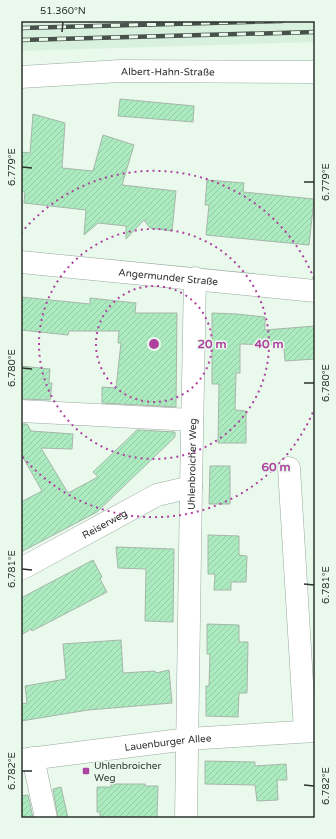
<svg xmlns="http://www.w3.org/2000/svg" width="336" height="839" viewBox="0 0 336 839" font-family="'Varela Round',sans-serif">
<style>
.built{fill:#d8f1df}
.building{fill:url(#building-hatch);stroke:#a6b6aa}
.lines{fill:none;stroke-linecap:round;stroke-linejoin:round}
.minor-casing{stroke:#99a99d;stroke-width:23}
.major-casing{stroke:#99a99d;stroke-width:23}
.minor{stroke:#fff;stroke-width:22}
.major{stroke:#fff;stroke-width:22}
.rail-casing{stroke:#49514b;stroke-width:4.5}
.rail{stroke:#e9faed;stroke-width:3;stroke-dasharray:9;stroke-linecap:butt}
.ticks{fill:none;stroke:#2c322e;stroke-width:1.5}
.ring{fill:none;stroke:#af419f;stroke-width:2;stroke-dasharray:2 4}
.poi-dot{fill:#af419f;stroke:#e9faed;stroke-width:1.5}
.labels{text-anchor:middle;stroke-width:3;stroke-linejoin:round;paint-order:stroke}
.street-label{font-size:10px;fill:#2c322e;stroke:#e9faed}
.poi-label{font-size:10px;fill:#2c322e;stroke:#e9faed;text-anchor:start}
.centre{fill:#af419f;stroke:#e9faed;stroke-width:2}
.ring-label{font-size:12px;text-anchor:middle;font-weight:bold;fill:#af419f;stroke:#e9faed;stroke-width:3;stroke-linejoin:round;paint-order:stroke}
.neatline{fill:none;stroke:#2c322e;stroke-width:1.5}
.ticks-label{font-size:10px;text-anchor:middle;fill:#2c322e}
</style>
<defs>
<pattern id="building-hatch" width="6" height="6" patternUnits="userSpaceOnUse"><rect width="6" height="6" fill="#acebc0"/><path d="M-1 1l2-2M0 6l6-6M5 7l2-2" fill="none" stroke="#94caa5"/></pattern>
</defs>
<rect width="100%" height="100%" fill="#e9faed"/>
<path class="built" d="M 21,21 L 315,21 L 315,42 L 21,51 Z"/>
<path class="building" d="M 120,99 L 194,106 L 193,122 L 118,116 Z
M 33,114 L 65,123 L 62,168 L 93,171 L 103,135 L 134,145 L 122,185 L 176,191 L 172,231 L 150,228 L 144,220 L 126,239 L 126,226 L 98,223 L 84,235 L 86,210 L 24,203 L 25,192 L 21,191 L 21,152 L 30,153 Z
M 207,180 L 244,183 L 243,192 L 314,199 L 309,245 L 206,235 L 209,205 L 205,205 Z
M 21,297 L 90,304 L 90,298 L 136,303 L 135,313 L 177,313 L 176,407 L 102,403 L 102,387 L 116,388 L 121,343 L 118,343 L 119,331 L 69,331 L 68,335 L 21,330 Z
M 212,313 L 236,314 L 265,317 L 265,330 L 315,326 L 315,359 L 285,361 L 284,349 L 273,348 L 273,345 L 240,344 L 240,373 L 236,373 L 235,410 L 246,411 L 246,443 L 218,443 L 219,384 L 212,384 Z
M 21,366 L 50,369 L 49,383 L 52,383 L 50,400 L 21,399 Z
M 21,424 L 27,424 L 31,431 L 73,434 L 72,449 L 41,448 L 68,493 L 98,477 L 93,472 L 137,430 L 175,432 L 175,437 L 97,512 L 21,552 L 21,502 L 42,491 L 21,454 Z
M 210,466 L 230,466 L 230,504 L 209,504 Z
M 208,535 L 239,536 L 239,555 L 247,556 L 246,582 L 231,582 L 231,590 L 214,590 L 215,574 L 208,574 Z
M 116,547 L 174,549 L 173,622 L 145,621 L 146,569 L 118,568 Z
M 93,560 L 102,577 L 100,579 L 107,592 L 32,631 L 31,629 L 21,635 L 21,598 Z
M 207,624 L 239,625 L 239,642 L 248,642 L 247,693 L 239,693 L 238,717 L 206,716 L 206,686 L 209,686 L 210,654 L 207,654 Z
M 121,640 L 123,673 L 155,671 L 156,673 L 169,670 L 172,703 L 88,710 L 21,721 L 21,704 L 27,703 L 25,686 L 66,679 L 63,644 Z
M 205,761 L 255,762 L 255,766 L 286,764 L 287,780 L 277,780 L 278,800 L 257,801 L 255,785 L 205,784 Z
M 111,784 L 145,784 L 145,786 L 158,786 L 157,818 L 100,818 L 100,812 L 97,812 L 97,787 L 111,787 Z
M 61,787 L 68,818 L 58,818 L 53,789 Z
M 28,795 L 33,818 L 21,818 L 21,796 Z"/>
<g class="lines">
<defs>
<g id="minor">
<path id="s1" d="M 21,77 L 120,71 L 315,72"/>
<path d="M 21,411 L 192,420"/>
<path d="M 289,468 L 305,731"/>
<path id="s2" d="M 21,569 L 157,495 L 191,487"/>
<path d="M 33,758 L 46,818"/>
<path id="s3" d="M 21,760 L 188,739 L 315,731"/>
<path id="s4" d="M 186,818 L 191,487 L 195,278"/>
</g>
<g id="major">
<path id="s5" d="M 21,262 L 315,291"/>
</g>
</defs>
<use href="#minor" class="minor-casing"/>
<use href="#major" class="major-casing"/>
<use href="#minor" class="minor"/>
<use href="#major" class="major"/>
<defs>
<path id="rail" d="M 21,28 L 282,21
M 21,40 L 315,32"/>
</defs>
<use href="#rail" class="rail-casing"/>
<use href="#rail" class="rail"/>
</g>
<path class="ticks" d="M 62,32 L 63,22M 22,167 L 32,168M 304,182 L 314,182M 22,368 L 32,369M 304,383 L 314,383M 22,569 L 32,570M 304,584 L 314,585M 22,771 L 32,771M 304,785 L 314,786"/>
<g class="ring">
<circle cx="154" cy="344" r="58"/>
<circle cx="154" cy="344" r="115"/>
<path d="M315 407A173 173 0 0 1 21 455M21 233A173 173 0 0 1 315 281"/>
</g>
<rect class="poi-dot" x="82" y="767" width="8" height="8" rx="2"/>
<g class="labels">
<g class="street-label">
<text dy="4" stroke="none"><textPath href="#s1" startOffset="147">Albert-Hahn-Straße</textPath></text>
<text dy="4" stroke="none"><textPath href="#s5" startOffset="148">Angermunder Straße</textPath></text>
<text dy="4" stroke="none"><textPath href="#s4" startOffset="354">Uhlenbroicher Weg</textPath></text>
<text dy="4" stroke="none"><textPath href="#s2" startOffset="95">Reiserweg</textPath></text>
<text dy="4" stroke="none"><textPath href="#s3" startOffset="148">Lauenburger Allee</textPath></text>
</g>
<g class="poi-label">
<text x="94" y="769">Uhlenbroicher<tspan x="94" dy="12">Weg</tspan></text>
</g>
</g>
<circle cx="154" cy="344" r="6" class="centre"/>
<g class="ring-label">
<text x="212" y="348">20 m</text>
<text x="269" y="348">40 m</text>
<text x="276" y="471">60 m</text>
</g>
<rect width="336" height="839" fill="none" stroke="#e9faed" stroke-width="44"/>
<rect x="22" y="22" width="292" height="795" class="neatline"/>
<g class="ticks-label">
<text x="63" y="14">51.360°N</text>
<text transform="translate(11 167) rotate(-90)" y="4">6.779°E</text>
<text transform="translate(325 182) rotate(-90)" y="4">6.779°E</text>
<text transform="translate(11 368) rotate(-90)" y="4">6.780°E</text>
<text transform="translate(325 383) rotate(-90)" y="4">6.780°E</text>
<text transform="translate(11 569) rotate(-90)" y="4">6.781°E</text>
<text transform="translate(325 585) rotate(-90)" y="4">6.781°E</text>
<text transform="translate(11 771) rotate(-90)" y="4">6.782°E</text>
<text transform="translate(325 786) rotate(-90)" y="4">6.782°E</text>
</g>
</svg>
